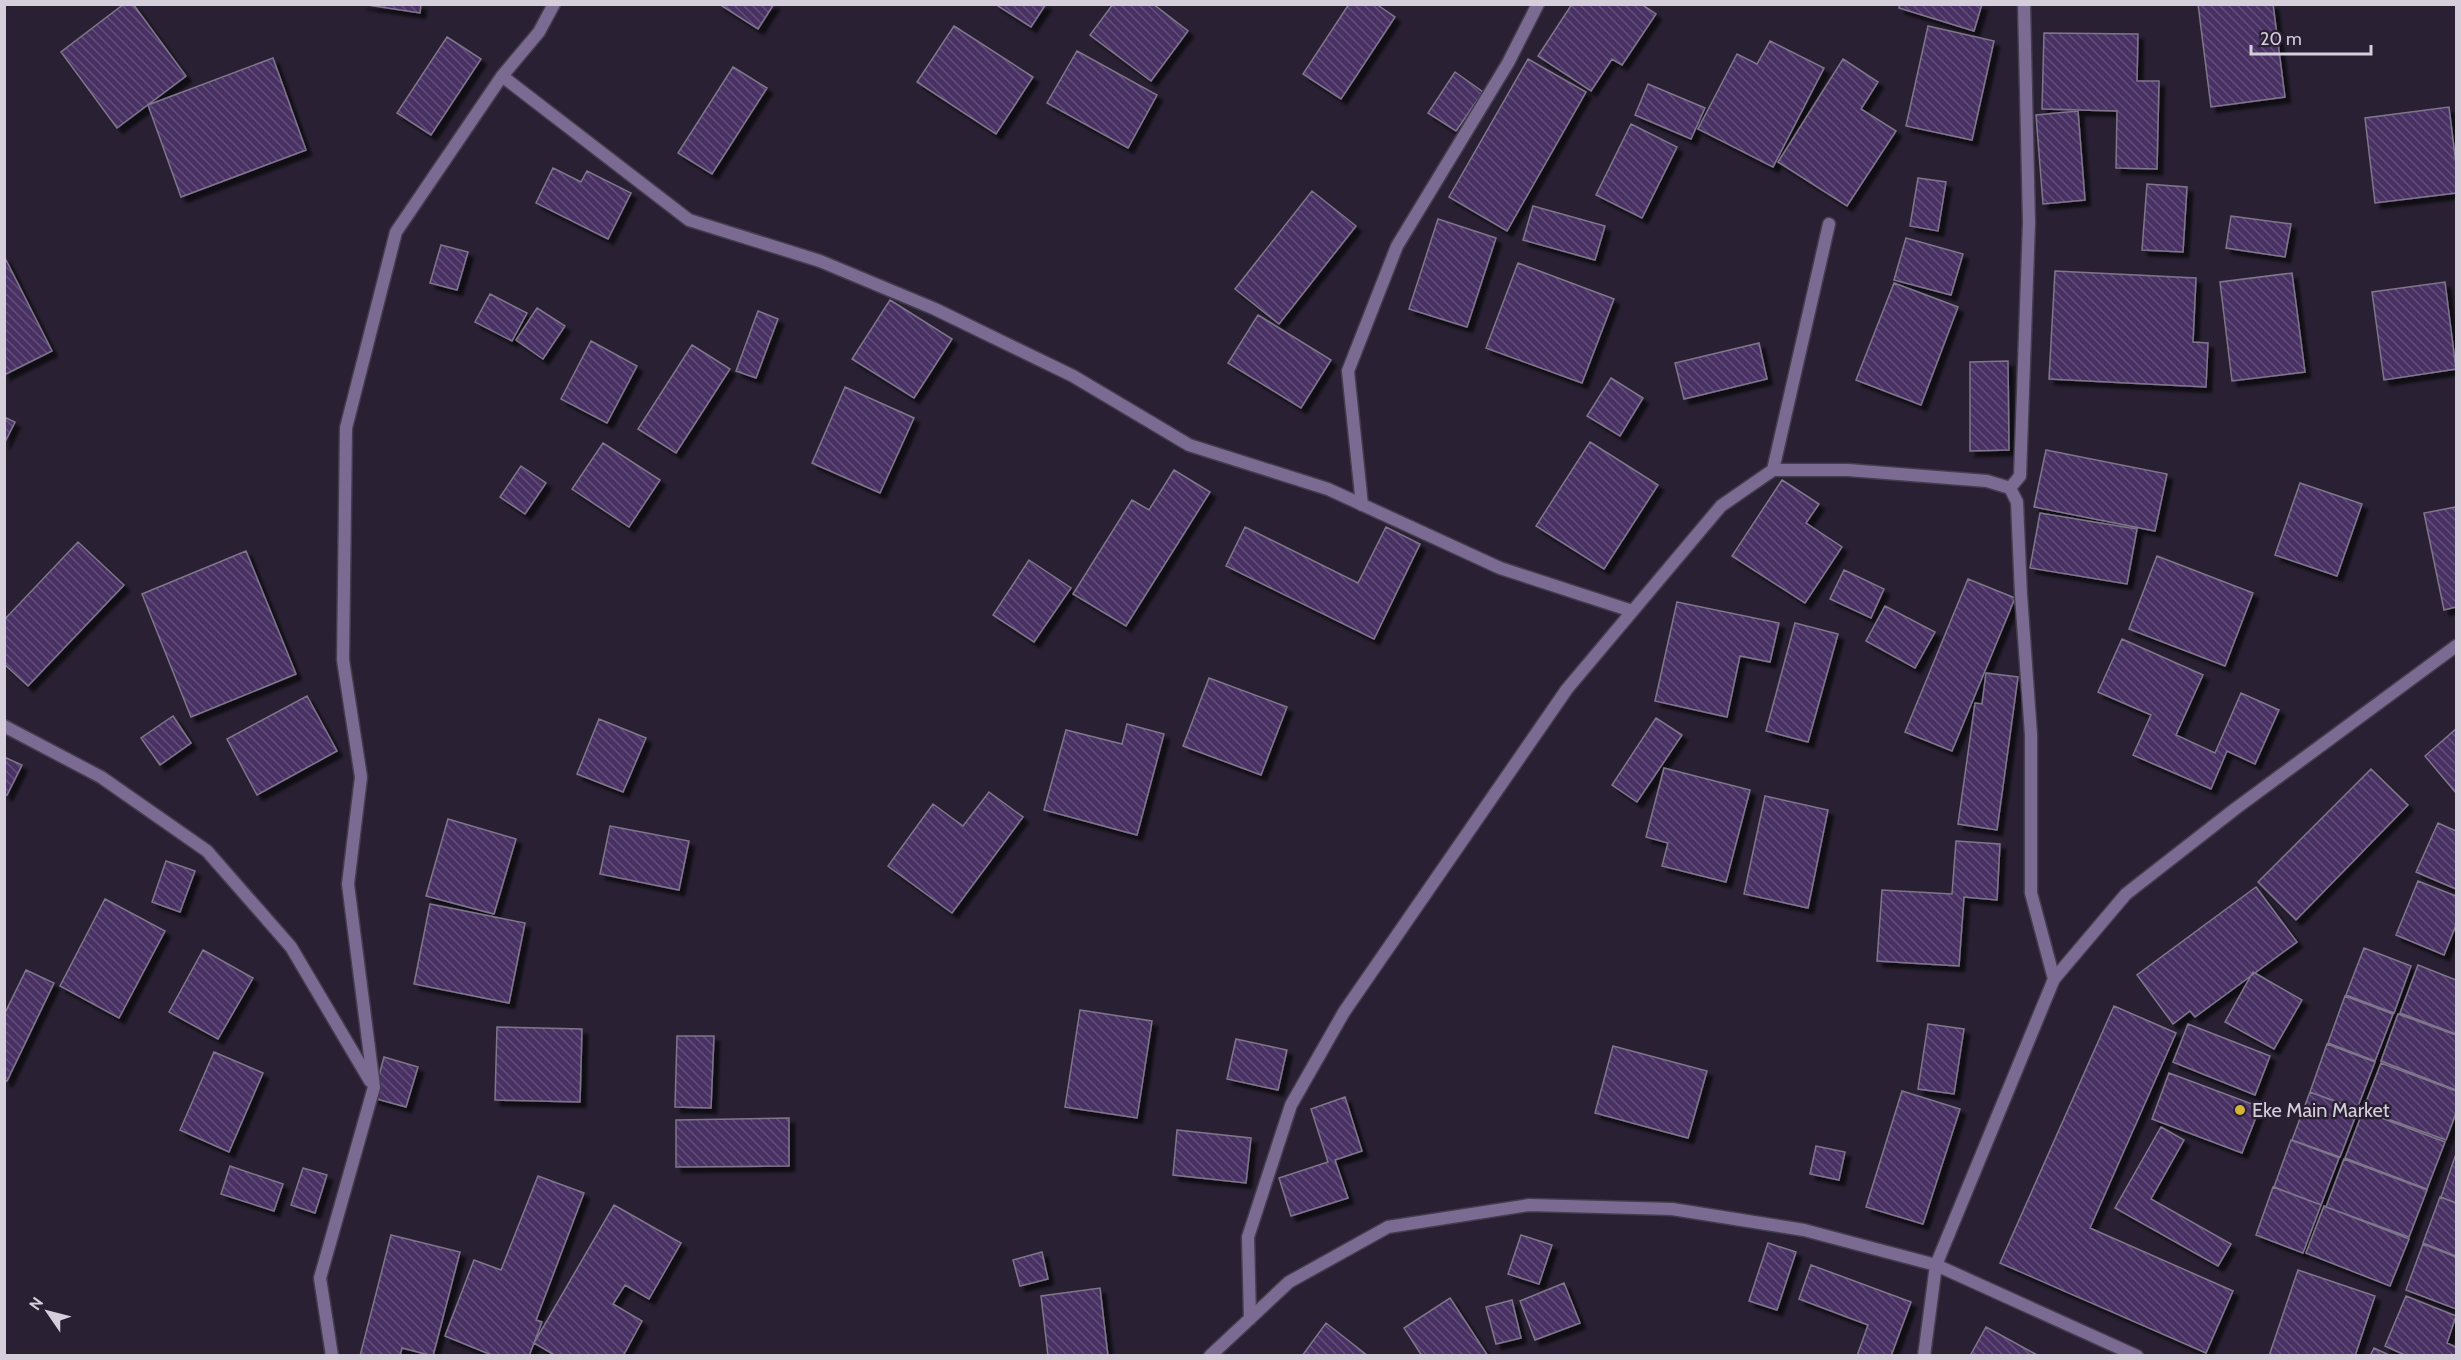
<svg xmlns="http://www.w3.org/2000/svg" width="2461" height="1360" viewBox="0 0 2461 1360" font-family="Cabin,sans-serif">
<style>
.building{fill:url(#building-back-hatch);stroke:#7f768c;stroke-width:1.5;filter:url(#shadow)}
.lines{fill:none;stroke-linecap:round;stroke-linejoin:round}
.minor-casing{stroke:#443d4e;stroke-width:15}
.tertiary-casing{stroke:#443d4e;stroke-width:15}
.minor{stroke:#7b6a92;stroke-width:12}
.tertiary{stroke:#7b6a92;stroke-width:12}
.poi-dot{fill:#d5b534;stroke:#292133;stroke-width:2}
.labels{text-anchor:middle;stroke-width:5;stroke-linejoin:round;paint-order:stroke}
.poi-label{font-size:20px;fill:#d4cfdb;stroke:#292133;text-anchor:start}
</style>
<defs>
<pattern id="building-back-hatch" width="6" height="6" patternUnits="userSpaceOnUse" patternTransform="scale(1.5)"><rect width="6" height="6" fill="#493263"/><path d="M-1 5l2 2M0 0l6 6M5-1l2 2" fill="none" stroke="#624f79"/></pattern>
<filter id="shadow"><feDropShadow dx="5.5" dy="5.5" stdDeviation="1.5" flood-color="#0009"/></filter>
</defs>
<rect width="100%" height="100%" fill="#292133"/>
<path class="building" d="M 124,4 L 133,4 L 186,76 L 117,128 L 61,52 Z
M 361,4 L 421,4 L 420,13 Z
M 719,4 L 774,4 L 758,29 Z
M 995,4 L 1046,4 L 1031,27 Z
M 1113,4 L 1153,4 L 1188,31 L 1151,81 L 1090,35 Z
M 1349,4 L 1376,4 L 1395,17 L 1341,99 L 1303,74 Z
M 1572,4 L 1641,4 L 1656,14 L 1622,65 L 1612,59 L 1591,91 L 1538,56 Z
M 1900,4 L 1982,4 L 1974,31 L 1899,8 Z
M 2198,4 L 2273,4 L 2285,97 L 2211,107 Z
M 954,26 L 1033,77 L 996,134 L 917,82 Z
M 1928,26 L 1994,41 L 1972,140 L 1906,126 Z
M 2044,33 L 2138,34 L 2137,81 L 2159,81 L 2157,169 L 2116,168 L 2117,111 L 2042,109 Z
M 447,37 L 481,59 L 431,135 L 397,113 Z
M 1770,41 L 1824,68 L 1773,167 L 1698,129 L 1737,54 L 1757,64 Z
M 1077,51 L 1157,95 L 1128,148 L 1047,103 Z
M 273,58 L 306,150 L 181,197 L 148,105 Z
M 1528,59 L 1586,92 L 1507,231 L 1449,197 Z
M 1843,59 L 1878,82 L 1861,109 L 1896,131 L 1847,206 L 1778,162 Z
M 733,67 L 767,88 L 712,174 L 678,153 Z
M 1455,72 L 1483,92 L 1456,131 L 1428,113 Z
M 1648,84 L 1705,108 L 1691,139 L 1635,115 Z
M 2449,107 L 2456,164 L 2456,193 L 2375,203 L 2365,118 Z
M 2078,111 L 2085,200 L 2043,204 L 2036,115 Z
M 1631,124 L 1677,147 L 1642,218 L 1596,195 Z
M 553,168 L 581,182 L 587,171 L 631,193 L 608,239 L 536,203 Z
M 1918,178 L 1946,182 L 1938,231 L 1910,226 Z
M 2147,184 L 2187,187 L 2183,252 L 2142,250 Z
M 1312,191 L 1356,226 L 1279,324 L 1235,289 Z
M 1533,206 L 1605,226 L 1595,260 L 1523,240 Z
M 2231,216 L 2291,224 L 2285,257 L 2226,248 Z
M 1438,219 L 1496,238 L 1467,327 L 1409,309 Z
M 1906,238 L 1963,254 L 1951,295 L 1894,280 Z
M 441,245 L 468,252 L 457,290 L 430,283 Z
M 4,256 L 52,351 L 4,375 Z
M 1518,263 L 1614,299 L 1582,383 L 1486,348 Z
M 2055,271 L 2196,278 L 2193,342 L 2208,343 L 2206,387 L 2049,379 Z
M 2292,273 L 2305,372 L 2232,381 L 2220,282 Z
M 2445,282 L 2456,369 L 2384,380 L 2372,292 Z
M 1894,283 L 1958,307 L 1921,405 L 1856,380 Z
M 490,294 L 527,313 L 512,341 L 475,322 Z
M 890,300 L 952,339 L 914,398 L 852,359 Z
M 537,308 L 565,326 L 543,359 L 516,340 Z
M 758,311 L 778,319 L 756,378 L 736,371 Z
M 1258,315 L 1331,360 L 1301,408 L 1228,363 Z
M 591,341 L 637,366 L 607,423 L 561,399 Z
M 1759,343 L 1767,379 L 1684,399 L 1675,363 Z
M 692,345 L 730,369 L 676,453 L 638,429 Z
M 2008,361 L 2009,450 L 1970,451 L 1970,362 Z
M 1611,378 L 1643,398 L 1620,436 L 1587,416 Z
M 845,387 L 914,418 L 880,493 L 812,463 Z
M 4,417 L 15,422 L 4,444 Z
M 1590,442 L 1658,485 L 1604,569 L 1536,526 Z
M 603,443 L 660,480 L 629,527 L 572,489 Z
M 2046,450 L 2167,474 L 2155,531 L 2034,507 Z
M 521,466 L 546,483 L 525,514 L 500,497 Z
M 1174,470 L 1210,492 L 1126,626 L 1073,594 L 1132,500 L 1149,510 Z
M 1782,480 L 1819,504 L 1806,523 L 1842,547 L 1805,603 L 1732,556 Z
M 2300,483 L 2362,504 L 2337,576 L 2275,555 Z
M 2456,507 L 2456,607 L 2444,610 L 2424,513 Z
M 2040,513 L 2137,529 L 2127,584 L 2030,568 Z
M 1245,527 L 1358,583 L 1386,527 L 1420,544 L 1374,639 L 1226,566 Z
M 78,542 L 124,585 L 28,686 L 4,664 L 4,620 Z
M 246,551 L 296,674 L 191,717 L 142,594 Z
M 2157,556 L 2253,593 L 2225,666 L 2129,629 Z
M 1029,560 L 1071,588 L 1034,642 L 993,615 Z
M 1844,570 L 1884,589 L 1871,618 L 1830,599 Z
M 1968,579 L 2015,598 L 1952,751 L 1905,732 Z
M 1677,602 L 1779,623 L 1770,662 L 1740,656 L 1727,717 L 1655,701 Z
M 1885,606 L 1935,632 L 1915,668 L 1866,641 Z
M 1795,623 L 1838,634 L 1808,742 L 1766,731 Z
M 2122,639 L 2203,675 L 2176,735 L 2215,753 L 2241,693 L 2279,710 L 2255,764 L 2227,751 L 2211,789 L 2133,755 L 2151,715 L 2098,692 Z
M 1986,673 L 2018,677 L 1997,830 L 1958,824 L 1975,703 L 1982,704 Z
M 1209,678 L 1287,707 L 1261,775 L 1183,746 Z
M 307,696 L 337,751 L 257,795 L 227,739 Z
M 173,716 L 191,743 L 160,765 L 141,738 Z
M 1656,718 L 1682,735 L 1637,802 L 1612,785 Z
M 599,719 L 646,738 L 623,792 L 577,774 Z
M 1127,724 L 1164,734 L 1137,835 L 1044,810 L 1066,730 L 1122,744 Z
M 2456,729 L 2456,793 L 2425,756 Z
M 4,757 L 22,765 L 7,795 L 4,794 Z
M 1664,768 L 1750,790 L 1726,882 L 1662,866 L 1668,843 L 1646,837 Z
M 2371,769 L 2408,805 L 2296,920 L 2258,882 Z
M 989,792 L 1023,817 L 952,913 L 888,866 L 933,804 L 963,826 Z
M 1765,796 L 1828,810 L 1808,908 L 1744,894 Z
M 448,819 L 516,839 L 494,914 L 426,896 Z
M 2438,823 L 2456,831 L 2456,889 L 2416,872 Z
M 610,826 L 689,841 L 679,890 L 600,874 Z
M 1956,841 L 2000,844 L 1997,900 L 1964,897 L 1959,966 L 1877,961 L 1882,890 L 1952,894 Z
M 166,861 L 195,871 L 180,912 L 152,902 Z
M 2418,881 L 2456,896 L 2456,925 L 2444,955 L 2396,935 Z
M 2256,887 L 2297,942 L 2195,1017 L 2190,1011 L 2173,1024 L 2137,975 Z
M 105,899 L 165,931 L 119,1018 L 60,986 Z
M 430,904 L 525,923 L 509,1003 L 414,984 Z
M 2364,948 L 2411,966 L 2394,1013 L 2346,995 Z
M 203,950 L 253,978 L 218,1039 L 169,1012 Z
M 2418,965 L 2456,980 L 2456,1034 L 2400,1013 Z
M 26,970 L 54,983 L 7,1081 L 4,1080 L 4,1015 Z
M 2253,972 L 2302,1000 L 2274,1049 L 2225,1022 Z
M 2345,996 L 2393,1014 L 2375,1061 L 2328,1043 Z
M 2114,1006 L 2176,1033 L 2090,1228 L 2233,1291 L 2206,1353 L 2000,1263 Z
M 1080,1010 L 1152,1021 L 1137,1118 L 1065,1107 Z
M 2398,1014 L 2456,1035 L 2456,1090 L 2381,1061 Z
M 1928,1024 L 1964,1029 L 1954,1094 L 1918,1089 Z
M 2188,1024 L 2270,1056 L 2255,1095 L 2173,1062 Z
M 497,1027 L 582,1029 L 580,1102 L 495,1100 Z
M 677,1036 L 714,1036 L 711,1108 L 675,1107 Z
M 1236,1039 L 1287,1050 L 1278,1090 L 1227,1079 Z
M 2327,1044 L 2375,1062 L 2357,1109 L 2310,1092 Z
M 1613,1046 L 1707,1071 L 1688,1138 L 1595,1113 Z
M 214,1052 L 263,1073 L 229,1152 L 180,1130 Z
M 384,1057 L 418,1067 L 406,1107 L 373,1098 Z
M 2381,1063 L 2456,1091 L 2456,1113 L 2446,1140 L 2363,1110 Z
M 2169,1073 L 2260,1107 L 2242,1153 L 2152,1119 Z
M 1902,1091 L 1960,1109 L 1923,1224 L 1866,1207 Z
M 2310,1092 L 2358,1110 L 2340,1157 L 2292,1140 Z
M 1345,1097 L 1362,1151 L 1335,1160 L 1348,1198 L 1291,1216 L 1279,1178 L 1328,1162 L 1311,1109 Z
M 2363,1111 L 2445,1142 L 2427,1189 L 2345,1158 Z
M 789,1118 L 789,1166 L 676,1167 L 676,1120 Z
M 2161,1127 L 2184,1140 L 2151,1199 L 2231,1244 L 2218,1266 L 2115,1208 Z
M 1177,1130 L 1251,1138 L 1246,1183 L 1173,1175 Z
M 2291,1140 L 2339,1158 L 2321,1205 L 2274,1187 Z
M 1816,1146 L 1845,1152 L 1839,1180 L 1810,1174 Z
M 2456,1154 L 2456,1203 L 2441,1197 Z
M 2344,1159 L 2427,1190 L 2409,1237 L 2326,1207 Z
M 230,1166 L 283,1184 L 274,1211 L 221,1194 Z
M 303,1168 L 327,1175 L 315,1213 L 291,1205 Z
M 538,1176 L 584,1193 L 536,1320 L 542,1322 L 529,1356 L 494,1356 L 445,1336 L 474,1260 L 501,1270 Z
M 2273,1187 L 2321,1205 L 2303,1253 L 2256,1235 Z
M 2440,1197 L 2456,1203 L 2456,1256 L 2423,1243 Z
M 614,1205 L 681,1243 L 649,1299 L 625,1285 L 613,1304 L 642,1321 L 623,1356 L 556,1356 L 534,1343 Z
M 2324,1206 L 2409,1239 L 2390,1286 L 2306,1253 Z
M 391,1235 L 460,1252 L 433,1356 L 402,1348 L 400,1356 L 360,1356 Z
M 1521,1235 L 1552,1245 L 1539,1284 L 1508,1274 Z
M 1768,1243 L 1796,1252 L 1777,1310 L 1749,1301 Z
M 2423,1244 L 2456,1257 L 2456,1309 L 2406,1290 Z
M 1042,1252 L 1048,1279 L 1020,1286 L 1013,1260 Z
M 1811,1265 L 1911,1302 L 1891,1356 L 1857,1356 L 1868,1325 L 1799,1299 Z
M 2298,1270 L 2375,1296 L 2355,1356 L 2269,1356 Z
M 1564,1283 L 1580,1323 L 1535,1340 L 1520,1301 Z
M 1100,1288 L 1108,1356 L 1048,1356 L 1041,1296 Z
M 2406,1296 L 2456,1316 L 2447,1343 L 2456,1347 L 2456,1356 L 2407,1356 L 2385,1346 Z
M 1450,1298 L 1488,1356 L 1422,1356 L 1404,1328 Z
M 1512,1300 L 1521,1338 L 1496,1344 L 1486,1307 Z
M 1326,1323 L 1368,1356 L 1302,1356 Z
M 1986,1327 L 2039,1356 L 1970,1356 Z
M 2374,1348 L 2391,1356 L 2370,1356 Z"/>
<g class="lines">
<defs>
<path id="minor" d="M 502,76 L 689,220 L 820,261 L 935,309 L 1073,376 L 1189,445 L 1328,489 L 1500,568 L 1632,611
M 1773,470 L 1829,224
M 2010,488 L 2020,476 L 2029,222 L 2024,4
M 1362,505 L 1348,371 L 1397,246 L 1508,63 L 1538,4
M 4,726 L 101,777 L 207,851 L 291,947 L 370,1081
M 1250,1319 L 1248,1237 L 1291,1105 L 1344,1012 L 1567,689 L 1721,506 L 1773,470 L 1848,470 L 1987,481 L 2010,488 L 2017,502 L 2021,595 L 2031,735 L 2031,893 L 2054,979
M 332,1356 L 320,1278 L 374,1087 L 348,884 L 361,777 L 343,660 L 346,428 L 396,232 L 502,76 L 539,32 L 554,4
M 1210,1356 L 1289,1282 L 1388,1227 L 1529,1205 L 1672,1209 L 1804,1230 L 1936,1265 L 2137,1356"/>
<path id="tertiary" d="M 1924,1356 L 1936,1265 L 2054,979 L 2126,894 L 2235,809 L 2456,646"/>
</defs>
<use href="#minor" class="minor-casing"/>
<use href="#tertiary" class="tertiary-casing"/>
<use href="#minor" class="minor"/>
<use href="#tertiary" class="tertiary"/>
</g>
<circle class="poi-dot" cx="2240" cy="1110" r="6"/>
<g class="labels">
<g class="poi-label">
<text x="2252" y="1117">Eke Main Market</text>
</g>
</g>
<rect width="2461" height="1360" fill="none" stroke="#d4cfdb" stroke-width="12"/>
<g transform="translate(48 1312) rotate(305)" stroke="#292133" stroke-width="4.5" paint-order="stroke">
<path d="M0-4.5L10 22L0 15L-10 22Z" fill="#d4cfdb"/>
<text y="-9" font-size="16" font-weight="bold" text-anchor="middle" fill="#d4cfdb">N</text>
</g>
<path d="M2251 45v9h120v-9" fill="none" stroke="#d4cfdb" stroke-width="3"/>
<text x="2260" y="45" font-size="18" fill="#d4cfdb" stroke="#292133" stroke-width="4.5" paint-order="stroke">20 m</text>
</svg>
